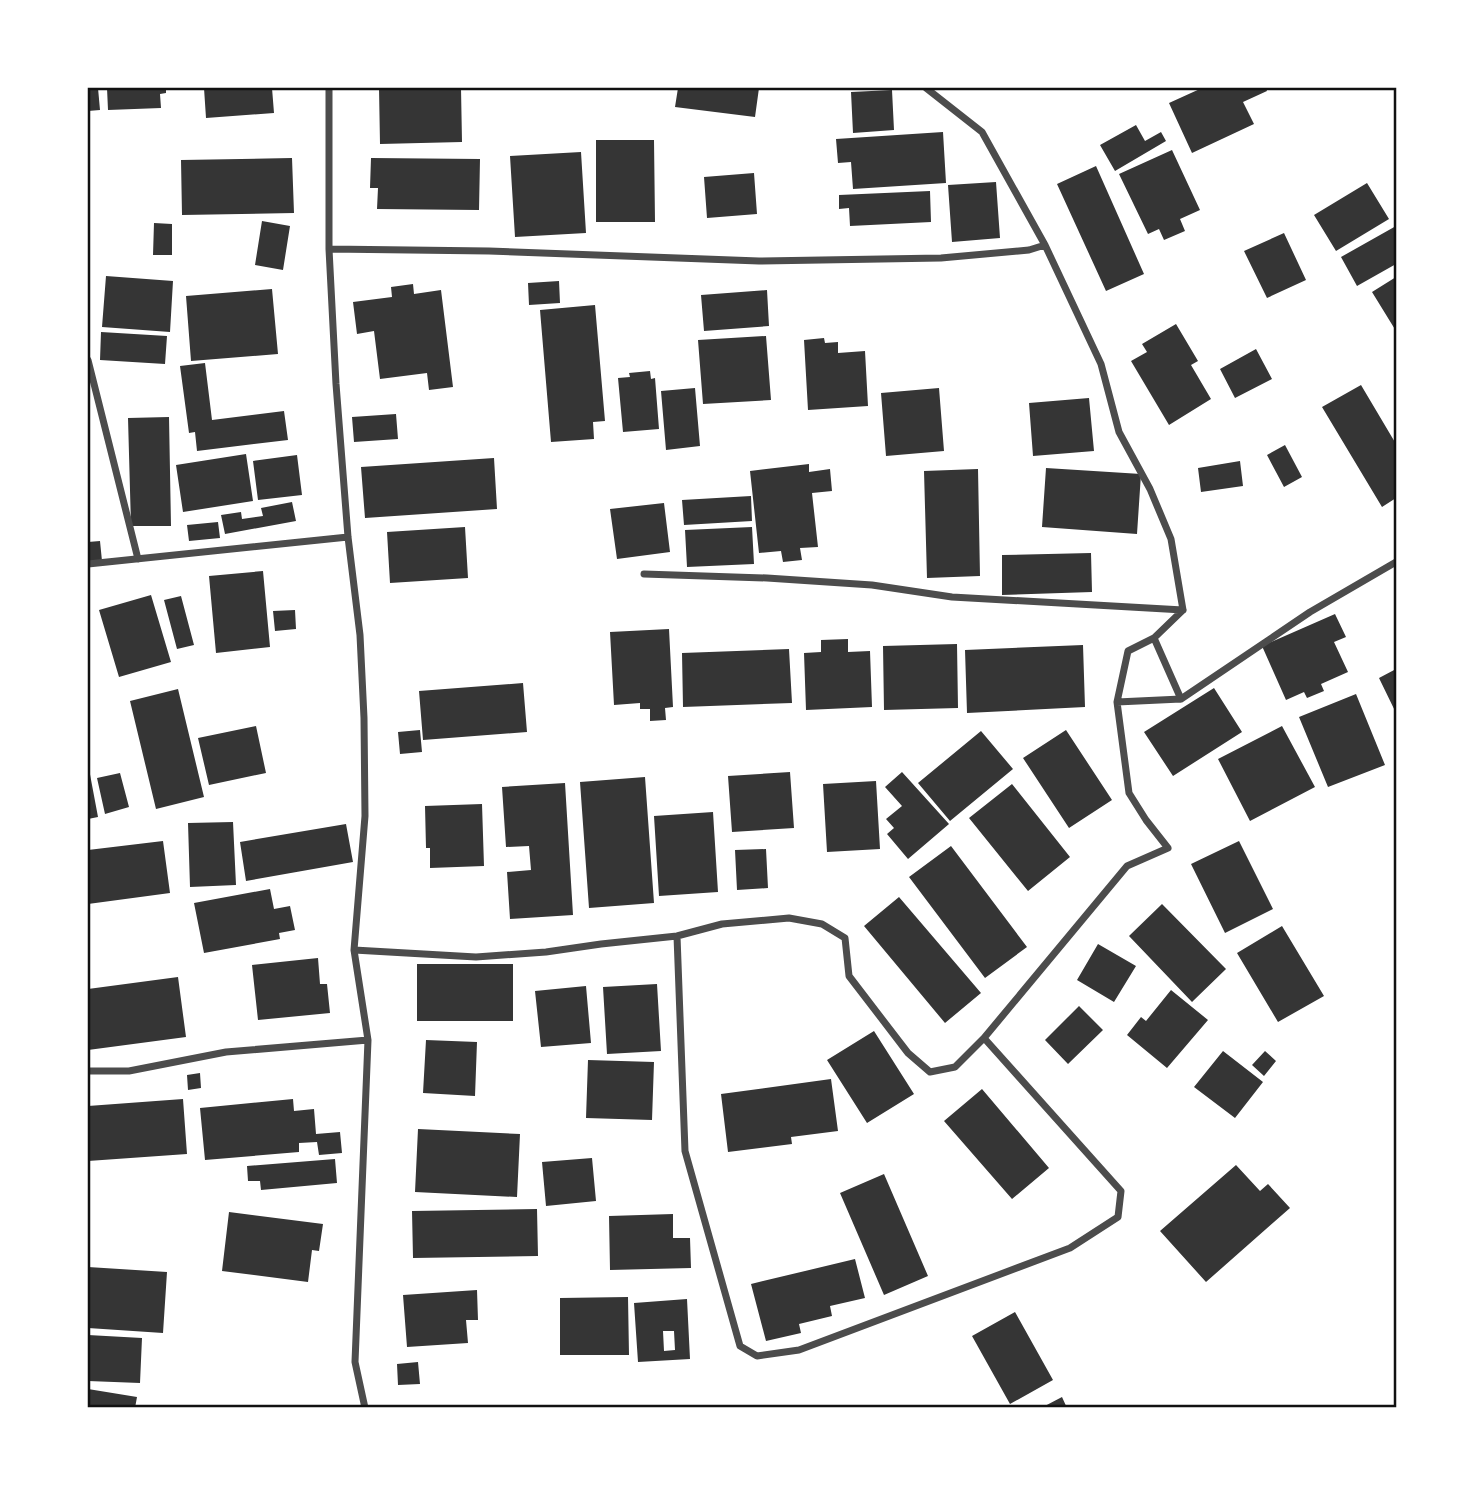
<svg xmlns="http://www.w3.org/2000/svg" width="1484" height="1495" viewBox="0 0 1484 1495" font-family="'Nunito Sans',sans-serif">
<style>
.building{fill:#353535;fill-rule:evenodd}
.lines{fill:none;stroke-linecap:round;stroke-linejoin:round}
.minor{stroke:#4c4c4c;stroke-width:7}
.neatline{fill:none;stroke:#111;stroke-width:2.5}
</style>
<rect width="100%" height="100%" fill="#fff"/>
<path class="building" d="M 88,88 L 98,88 L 100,110 L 88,111 Z
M 107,88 L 166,88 L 166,93 L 160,94 L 161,108 L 108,110 Z
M 204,88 L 272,88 L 274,113 L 206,118 Z
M 379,88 L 461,88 L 462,142 L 380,144 Z
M 678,88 L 759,88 L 755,117 L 675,107 Z
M 1202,88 L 1266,88 L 1267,91 L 1243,102 L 1254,124 L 1192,153 L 1169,103 Z
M 892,90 L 894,130 L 853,133 L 851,92 Z
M 1136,125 L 1145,141 L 1161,132 L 1166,141 L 1115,171 L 1100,145 Z
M 943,132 L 946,183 L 853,189 L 851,162 L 838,163 L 836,139 Z
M 596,140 L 654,140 L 655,222 L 596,222 Z
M 1172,150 L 1200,210 L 1180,219 L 1185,231 L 1164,240 L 1159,229 L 1148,234 L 1119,174 Z
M 581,152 L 586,233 L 515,237 L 510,156 Z
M 292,158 L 294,213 L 182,215 L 181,160 Z
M 371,158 L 480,159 L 479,210 L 377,209 L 378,188 L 370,188 Z
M 1096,166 L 1144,274 L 1106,291 L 1057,184 Z
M 754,173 L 757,214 L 707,218 L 704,177 Z
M 996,182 L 1000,238 L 952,242 L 948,185 Z
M 1367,183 L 1389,219 L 1336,251 L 1314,215 Z
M 930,191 L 931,222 L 850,226 L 849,208 L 839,209 L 839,195 Z
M 262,221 L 290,226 L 283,270 L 255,265 Z
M 154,223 L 172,224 L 172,255 L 153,255 Z
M 1396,226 L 1396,264 L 1357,286 L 1341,257 Z
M 1284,233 L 1306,280 L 1267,298 L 1244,251 Z
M 106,276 L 173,281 L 170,332 L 102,327 Z
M 1396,277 L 1396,331 L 1372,292 Z
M 559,281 L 560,303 L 529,305 L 528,283 Z
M 413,284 L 414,294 L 441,290 L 453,387 L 429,390 L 427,373 L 380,379 L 374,331 L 357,334 L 353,302 L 392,297 L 391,287 Z
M 272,289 L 278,354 L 191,361 L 186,296 Z
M 767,290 L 769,326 L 704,331 L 701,295 Z
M 595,305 L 605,421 L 593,422 L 594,439 L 551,442 L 540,310 Z
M 1176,324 L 1198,361 L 1191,365 L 1211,399 L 1169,425 L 1131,361 L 1147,352 L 1142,344 Z
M 101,332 L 167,336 L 165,364 L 100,360 Z
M 766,336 L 771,400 L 703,404 L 698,340 Z
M 824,338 L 825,343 L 838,342 L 838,353 L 865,351 L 868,406 L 808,410 L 804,340 Z
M 1256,349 L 1272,379 L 1235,398 L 1220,369 Z
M 205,363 L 212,420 L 284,411 L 288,440 L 197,451 L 195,432 L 189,433 L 180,366 Z
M 650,371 L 651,379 L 655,378 L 659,429 L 623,432 L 618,378 L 630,377 L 629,373 Z
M 1361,385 L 1396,444 L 1396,498 L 1382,507 L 1322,407 Z
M 695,388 L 700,446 L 666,450 L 661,391 Z
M 939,388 L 944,451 L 886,456 L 881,393 Z
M 1089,398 L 1094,451 L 1033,456 L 1029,403 Z
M 396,414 L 398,439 L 354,442 L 352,417 Z
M 169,417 L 171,526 L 131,526 L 128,418 Z
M 1285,445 L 1302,477 L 1284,487 L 1267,455 Z
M 246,454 L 253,501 L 183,512 L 176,465 Z
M 297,455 L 302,495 L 258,500 L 253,461 Z
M 494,458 L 497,509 L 365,518 L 361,467 Z
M 1240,461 L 1243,486 L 1201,492 L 1198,468 Z
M 809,464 L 809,472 L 830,469 L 832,491 L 812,493 L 818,547 L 800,548 L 802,560 L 783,562 L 781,551 L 759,553 L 750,471 Z
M 1046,468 L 1141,474 L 1137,534 L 1042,527 Z
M 978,469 L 980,576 L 927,578 L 924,471 Z
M 751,496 L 752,521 L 684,525 L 682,500 Z
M 292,502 L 296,521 L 225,534 L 221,515 L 241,512 L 242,519 L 263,516 L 261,508 Z
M 664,503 L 670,552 L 617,559 L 610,509 Z
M 218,522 L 220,538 L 189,541 L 187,525 Z
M 465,527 L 468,578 L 390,583 L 387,532 Z
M 752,527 L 754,564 L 687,567 L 685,530 Z
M 100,541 L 102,561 L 88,562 L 88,542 Z
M 1091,553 L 1092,592 L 1002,595 L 1002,555 Z
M 263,571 L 270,647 L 216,653 L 209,576 Z
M 151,595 L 171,662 L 119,677 L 99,610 Z
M 181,596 L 194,645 L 177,649 L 164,600 Z
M 295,610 L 296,629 L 275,631 L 273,611 Z
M 1335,614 L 1346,637 L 1334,642 L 1348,672 L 1321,684 L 1324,691 L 1307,698 L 1304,692 L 1286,700 L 1262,646 Z
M 669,629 L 673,707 L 665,708 L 666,720 L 650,721 L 650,709 L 640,709 L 640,703 L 614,705 L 610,632 Z
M 848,639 L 848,652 L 870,651 L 872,707 L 806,710 L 804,653 L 821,652 L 821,640 Z
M 957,644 L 958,708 L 884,710 L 883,646 Z
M 1083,645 L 1085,707 L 967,713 L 965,650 Z
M 789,649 L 792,703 L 683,707 L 682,653 Z
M 1396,669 L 1396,713 L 1379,678 Z
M 523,683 L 527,732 L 423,740 L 419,691 Z
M 1214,688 L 1242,732 L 1173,776 L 1144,732 Z
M 178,689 L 204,797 L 156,809 L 130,701 Z
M 1356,694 L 1385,765 L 1328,787 L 1299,717 Z
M 256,726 L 266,773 L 209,785 L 198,738 Z
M 1282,726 L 1315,787 L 1250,821 L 1218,759 Z
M 420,730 L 422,752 L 400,754 L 398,732 Z
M 1066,730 L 1112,800 L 1069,828 L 1023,758 Z
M 981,731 L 1013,769 L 950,821 L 918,783 Z
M 89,769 L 98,817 L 88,819 L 88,770 Z
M 790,772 L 794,828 L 732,832 L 728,776 Z
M 902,772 L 949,824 L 908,859 L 887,834 L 894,828 L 886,819 L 902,806 L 885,787 Z
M 120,773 L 129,807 L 105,814 L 97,778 Z
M 645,777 L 654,903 L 589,908 L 580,782 Z
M 876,781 L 880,849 L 827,852 L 823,784 Z
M 565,783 L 573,915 L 510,919 L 507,872 L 531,870 L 529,846 L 506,847 L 502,787 Z
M 1012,784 L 1070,857 L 1028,891 L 969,818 Z
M 482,804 L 484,866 L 430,868 L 430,848 L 426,848 L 425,806 Z
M 713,812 L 718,892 L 659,896 L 654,816 Z
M 233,822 L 236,885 L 190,887 L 188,823 Z
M 346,824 L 353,862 L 246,881 L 240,842 Z
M 163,841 L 170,893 L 88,904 L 88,850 Z
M 1239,841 L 1273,909 L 1225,933 L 1191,864 Z
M 951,846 L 1027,947 L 985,978 L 909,877 Z
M 766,849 L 768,888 L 737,890 L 735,850 Z
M 270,889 L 274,909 L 290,906 L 295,930 L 279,933 L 280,939 L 204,953 L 194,903 Z
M 899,897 L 981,993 L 945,1023 L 864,926 Z
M 1162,904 L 1226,969 L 1192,1002 L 1129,936 Z
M 1282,926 L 1324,996 L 1278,1022 L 1237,953 Z
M 1098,944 L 1136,966 L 1114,1002 L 1077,980 Z
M 318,958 L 320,984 L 327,984 L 330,1013 L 258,1020 L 252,965 Z
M 417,964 L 513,964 L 513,1021 L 417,1021 Z
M 178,977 L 186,1037 L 88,1050 L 88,989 Z
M 657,984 L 661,1051 L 607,1054 L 603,987 Z
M 586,986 L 591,1043 L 541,1047 L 535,991 Z
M 1171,990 L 1208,1020 L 1167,1068 L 1127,1035 L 1141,1017 L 1146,1021 Z
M 1079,1006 L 1103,1030 L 1068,1064 L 1045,1040 Z
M 874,1031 L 914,1094 L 867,1123 L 827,1060 Z
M 426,1040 L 477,1042 L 475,1096 L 423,1093 Z
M 1223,1051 L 1263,1082 L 1235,1118 L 1194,1087 Z
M 1265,1051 L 1276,1061 L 1264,1076 L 1252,1065 Z
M 588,1060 L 654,1062 L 652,1120 L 586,1118 Z
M 200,1073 L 201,1088 L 188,1090 L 187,1075 Z
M 831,1079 L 838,1131 L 791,1137 L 792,1144 L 728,1152 L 721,1094 Z
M 982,1089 L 1049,1168 L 1012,1199 L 944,1121 Z
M 183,1099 L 187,1154 L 88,1161 L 88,1106 Z
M 293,1099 L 294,1111 L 314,1109 L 316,1134 L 340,1132 L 342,1153 L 319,1155 L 317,1142 L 299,1143 L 299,1152 L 205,1160 L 200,1108 Z
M 418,1129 L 520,1134 L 517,1197 L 415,1192 Z
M 592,1158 L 596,1201 L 546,1206 L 542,1162 Z
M 335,1159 L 337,1183 L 261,1190 L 260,1181 L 248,1181 L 247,1166 Z
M 1236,1165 L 1260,1191 L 1268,1184 L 1290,1208 L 1206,1282 L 1160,1231 Z
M 884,1174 L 928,1276 L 884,1295 L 840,1193 Z
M 537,1209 L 538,1256 L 413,1258 L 412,1211 Z
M 229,1212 L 323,1224 L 319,1251 L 312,1250 L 308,1282 L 222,1271 Z
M 673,1214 L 673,1238 L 690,1238 L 691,1268 L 610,1270 L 609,1216 Z
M 855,1259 L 865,1298 L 830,1306 L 832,1316 L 799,1324 L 801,1333 L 766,1341 L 751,1284 Z
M 88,1267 L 167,1272 L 163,1333 L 88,1328 Z
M 477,1290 L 478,1320 L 466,1320 L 468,1343 L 407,1347 L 403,1295 Z
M 628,1297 L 629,1355 L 560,1355 L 560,1298 Z
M 687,1299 L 690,1359 L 638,1362 L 634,1303 ZM 663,1331 L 674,1331 L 675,1350 L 664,1351 Z
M 1015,1312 L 1053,1380 L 1010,1404 L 972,1336 Z
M 88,1335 L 142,1338 L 140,1383 L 88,1381 Z
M 418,1362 L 420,1384 L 398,1385 L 397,1364 Z
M 88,1389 L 137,1397 L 135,1408 L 88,1408 Z
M 1062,1397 L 1067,1408 L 1041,1408 Z"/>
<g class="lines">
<path class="minor" d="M 329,88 L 329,249 L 336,384 L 348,537 L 360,635 L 364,718 L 365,816 L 354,950 L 368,1040 L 355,1362 L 365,1408
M 926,88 L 982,132 L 1045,245 L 1101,364 L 1119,432 L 1150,489 L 1171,539 L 1183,610
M 329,249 L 489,251 L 759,261 L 941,258 L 1029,250 L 1045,245
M 88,360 L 138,559
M 88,564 L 348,537
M 644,574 L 767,578 L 872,585 L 952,597 L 1183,610
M 1154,638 L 1181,699
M 1117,702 L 1181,699 L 1310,612 L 1396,562
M 677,936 L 685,1151 L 740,1346 L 757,1356 L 799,1350 L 1070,1248 L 1118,1217 L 1121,1191 L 984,1038
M 354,950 L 476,957 L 546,952 L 601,944 L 677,936 L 722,924 L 789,918 L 822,924 L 845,938 L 849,976 L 908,1053 L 930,1072 L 955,1067 L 984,1038 L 1127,866 L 1168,848 L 1146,820 L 1129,793 L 1117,702 L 1128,651 L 1154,638 L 1183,610
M 88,1071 L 129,1071 L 226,1052 L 368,1040"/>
</g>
<rect width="1484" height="1495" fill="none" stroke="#ffffff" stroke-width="178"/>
<rect x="89" y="89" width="1306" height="1317" class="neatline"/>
</svg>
